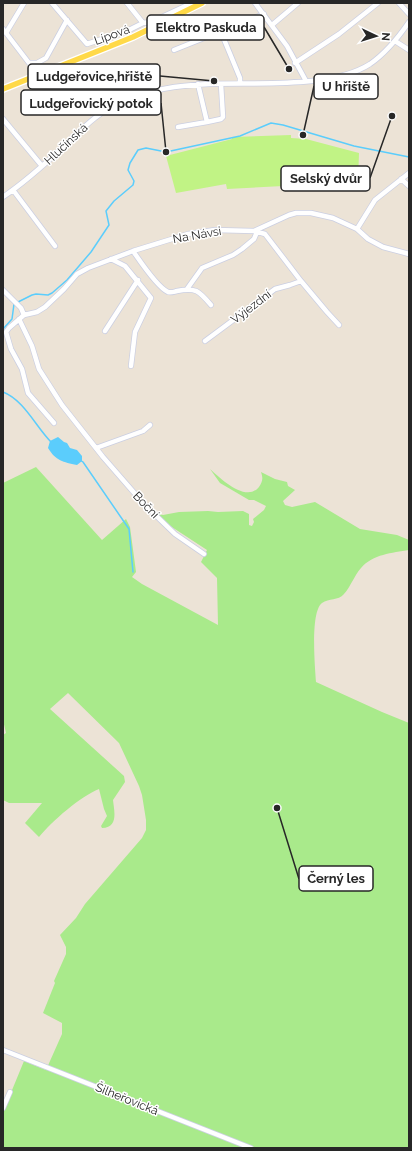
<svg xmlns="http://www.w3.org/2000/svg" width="412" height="1151" viewBox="0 0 412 1151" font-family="Raleway,sans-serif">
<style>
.green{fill:#a9ea8b}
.pitch{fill:#c1f385}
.water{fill:#5bcdfc}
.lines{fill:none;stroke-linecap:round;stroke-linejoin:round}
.stream{stroke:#5bcdfc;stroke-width:1.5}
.minor-casing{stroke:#cbcfe2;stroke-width:6}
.major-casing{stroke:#fff;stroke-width:8}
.minor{stroke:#fff;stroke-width:4.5}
.major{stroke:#ffd948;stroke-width:5.5}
.labels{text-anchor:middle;stroke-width:3;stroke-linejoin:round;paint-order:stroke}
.street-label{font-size:12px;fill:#272727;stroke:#fff}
.leader{fill:none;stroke:#272727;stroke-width:1.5}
.callout-dot{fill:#272727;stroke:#fff;stroke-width:1.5}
.callout{fill:#fff;stroke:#272727;stroke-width:1.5}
.callout-label{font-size:13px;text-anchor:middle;font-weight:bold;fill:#272727}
</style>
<rect width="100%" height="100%" fill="#ece3d6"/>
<path class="green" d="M 36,467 L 102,540 L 126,519 L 130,527 L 136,572 L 132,577 L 142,584 L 218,625 L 217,578 L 201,562 L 207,550 L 155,516 L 159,514 L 163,515 L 179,512 L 208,511 L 218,512 L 243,511 L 249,514 L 249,525 L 252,526 L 254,522 L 253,519 L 264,510 L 266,506 L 254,500 L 249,500 L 220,483 L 210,469 C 221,479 246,503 259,487 C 263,481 263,478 261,472 L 275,479 L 287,482 L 288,486 L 295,490 L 283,501 L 285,505 L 292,507 L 315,502 L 360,529 L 397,535 L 409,540 L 409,550 C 392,553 373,554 361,568 C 354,576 351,586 344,594 C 338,601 329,598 322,603 C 310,612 315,667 316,682 L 382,712 L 409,723 L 409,1148 L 3,1148 L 3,1112 L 24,1061 L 46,1070 L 62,1034 L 62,1023 L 43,1013 L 55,983 L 54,981 L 66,954 L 66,947 L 60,935 L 76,918 L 85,904 L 142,838 L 146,830 L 146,820 L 142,795 L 139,786 L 119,743 L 68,693 L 50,709 L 124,776 L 125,782 L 113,800 C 114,810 119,828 102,828 L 101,826 L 107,816 L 104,809 L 99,789 C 81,796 52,821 39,837 L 25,823 L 42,803 L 9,803 L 3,800 L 3,735 L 6,733 L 3,720 L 3,483 Z"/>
<path class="pitch" d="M 291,135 L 291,138 L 306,139 L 359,153 L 358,182 L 303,181 L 303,185 L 227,189 L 226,184 L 176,193 L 166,156 L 232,139 L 232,137 Z"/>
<path class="water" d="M 58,437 L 64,442 L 67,443 L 70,448 L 77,450 L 82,456 L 82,461 L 77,465 C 63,462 56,461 48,448 L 50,441 Z"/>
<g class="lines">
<path class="stream" d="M 18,302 L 32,295 L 36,294 L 48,295 L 52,293 L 67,280 L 91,252 L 109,225 L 106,211 L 114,201 L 133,185 L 134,181 L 128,170 L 130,163 L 138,150 L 146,148 L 166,152 L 240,136 L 271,123 L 283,125 L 354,146 L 409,157
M 3,329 L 12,319 L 14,304
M 3,392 C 24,400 36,427 51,442
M 80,460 L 83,462 L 129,529 L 133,572"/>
<defs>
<path id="minor" d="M 52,3 L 87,44 L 127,31 L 143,23 L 151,22 L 192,3
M 127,3 L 143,23
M 255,3 L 287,46 L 306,81
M 399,3 L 409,14
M 272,25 L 298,3
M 3,29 L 29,63 L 37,63 L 46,58 L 67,20
M 221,32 L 240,78 L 240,83
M 6,33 L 24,3
M 395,41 L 409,50
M 174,50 L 264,14
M 295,63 L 339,34 L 378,3
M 3,119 L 42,166
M 207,122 L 221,119 L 223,117 L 221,84
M 178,127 L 207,122 L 198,84
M 401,179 L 409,186
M 13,190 L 55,246
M 3,197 C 25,182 44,165 63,147 C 82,129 101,109 126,100 C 152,89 181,85 209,84 C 255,82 331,89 370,64 C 386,53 398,38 409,22
M 357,229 L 375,200 L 409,173
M 254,231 L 265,234 L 301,281 L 327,312 L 339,325
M 133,251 C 140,261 157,287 168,292 C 171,293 173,292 177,291 C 196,287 199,291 211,305
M 111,259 L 125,266 L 151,298 L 135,332 L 131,366
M 187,289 L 202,268 L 233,255 L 242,249 L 254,239 L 257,232
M 3,290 L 21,308 L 24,315
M 19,319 L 32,346 L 39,369 L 62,405 L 103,457 L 143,503 L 175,534 L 204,554
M 105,331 L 138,280
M 205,341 L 275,289 L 290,285 L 301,281
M 54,423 L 28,393 L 22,369 L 11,349 L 6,332 L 9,328 L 24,315 L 37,312 L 45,307 L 64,289 L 77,274 L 88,268 L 133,251 L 188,234 L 215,230 L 254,231 L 289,215 L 296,213 L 311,213 L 333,218 L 357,229 L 368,239 L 383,247 L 409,254
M 96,448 L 143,431 L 150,425
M 3,1050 L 251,1148
M 3,1108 L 10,1092"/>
<path id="major" d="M 3,89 L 133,37 L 202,3"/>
</defs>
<use href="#minor" class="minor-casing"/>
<use href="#major" class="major-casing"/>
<use href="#minor" class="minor"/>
<use href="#major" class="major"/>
</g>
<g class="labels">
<g class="street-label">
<text transform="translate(112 35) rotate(-20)" y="4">Lípová</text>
<text transform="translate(66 144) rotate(-43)" y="4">Hlučínská</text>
<text transform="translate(197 235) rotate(-10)" y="4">Na Návsi</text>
<text transform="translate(251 307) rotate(-37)" y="4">Výjezdní</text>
<text transform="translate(146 505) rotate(46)" y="4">Boční</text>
<text transform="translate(127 1099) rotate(22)" y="4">Šilheřovická</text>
</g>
</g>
<path class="leader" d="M289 69L264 27M214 81L160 76M303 135L314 86M166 152L161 103M392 116L370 178M277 808L299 879"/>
<g class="callout-dot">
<circle cx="289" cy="69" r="4"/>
<circle cx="214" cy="81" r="4"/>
<circle cx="303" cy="135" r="4"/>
<circle cx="166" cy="152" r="4"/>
<circle cx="392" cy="116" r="4"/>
<circle cx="277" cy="808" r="4"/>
</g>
<g class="callout">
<rect x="147" y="15" width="117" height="25" rx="4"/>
<rect x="28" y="64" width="132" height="25" rx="4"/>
<rect x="314" y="74" width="64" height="25" rx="4"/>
<rect x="21" y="90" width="140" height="25" rx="4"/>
<rect x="281" y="166" width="89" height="25" rx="4"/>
<rect x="299" y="866" width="74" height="25" rx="4"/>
</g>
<g class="callout-label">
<text x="206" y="32">Elektro Paskuda</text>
<text x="94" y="81">Ludgeřovice,hřiště</text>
<text x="346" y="91">U hřiště</text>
<text x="91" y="108">Ludgeřovický potok</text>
<text x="326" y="183">Selský dvůr</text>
<text x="336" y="883">Černý les</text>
</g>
<rect width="412" height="1151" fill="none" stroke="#272727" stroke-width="8"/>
<g transform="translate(376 36) rotate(94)" stroke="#ffffff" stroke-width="3" paint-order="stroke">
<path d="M0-3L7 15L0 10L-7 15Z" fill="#272727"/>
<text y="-6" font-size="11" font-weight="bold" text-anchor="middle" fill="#272727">N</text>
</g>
</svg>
